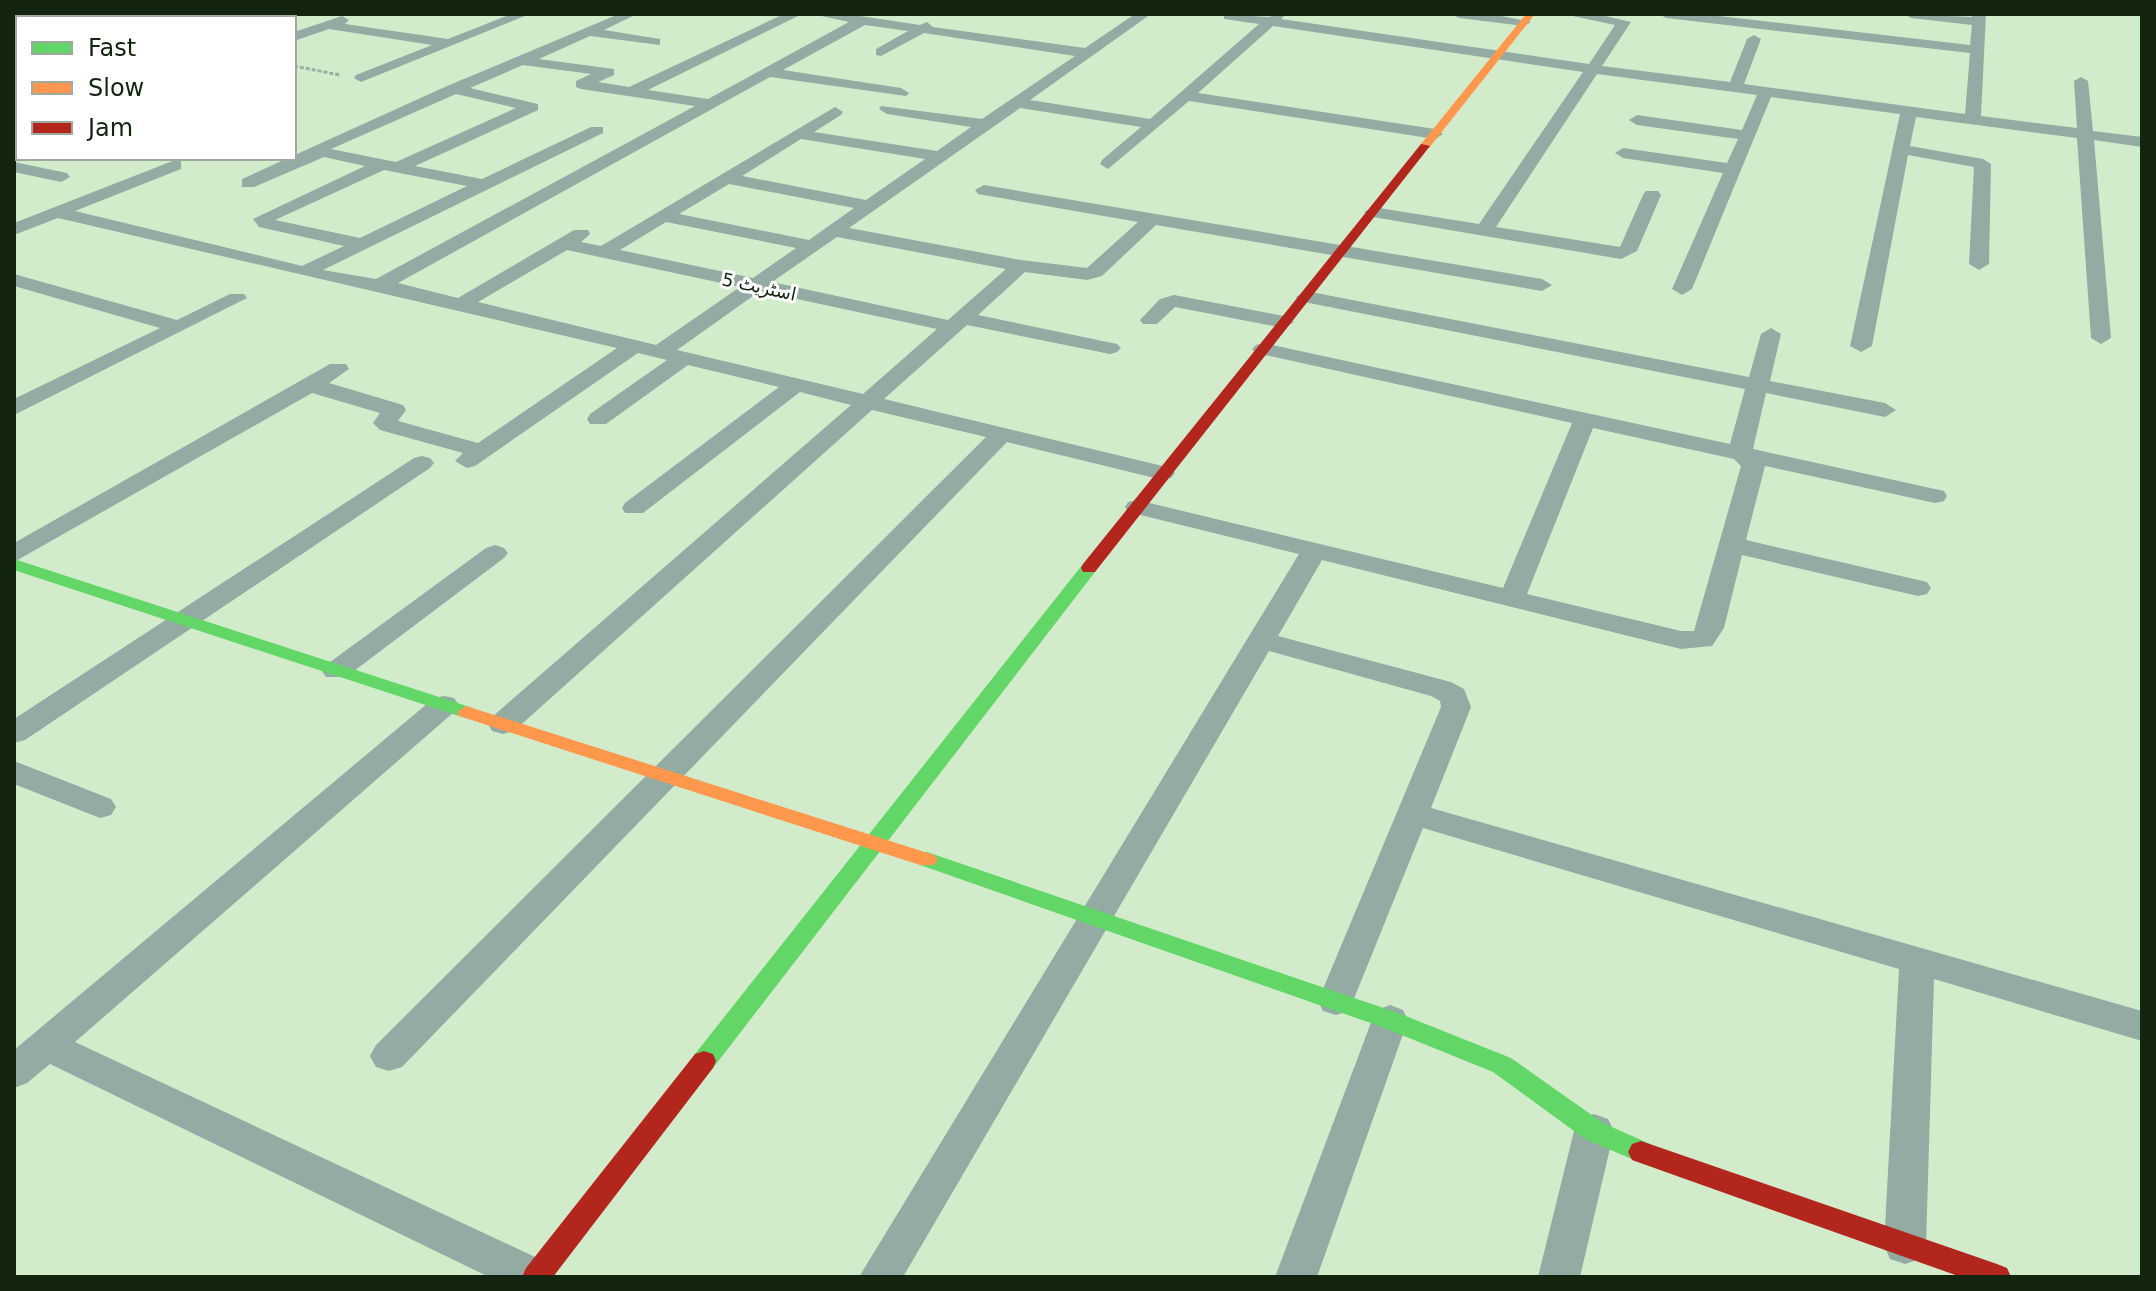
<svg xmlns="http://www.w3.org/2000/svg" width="2156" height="1291" viewBox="0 0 2156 1291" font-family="'DejaVu Sans',Vazirmatn,sans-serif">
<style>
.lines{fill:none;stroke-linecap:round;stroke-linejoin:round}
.path{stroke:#98ada0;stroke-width:3;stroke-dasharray:4 2;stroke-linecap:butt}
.street{fill:#93aba3;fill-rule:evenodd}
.fast{fill:#63d668;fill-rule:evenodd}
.slow{fill:#ff974d;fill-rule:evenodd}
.jam{fill:#b3261e;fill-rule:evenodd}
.labels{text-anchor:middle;stroke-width:6;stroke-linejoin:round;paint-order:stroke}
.far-street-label{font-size:18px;fill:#14250f;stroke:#fff}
</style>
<rect width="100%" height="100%" fill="#d2eccb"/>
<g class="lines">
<path class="path" d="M 294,66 L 340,75"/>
<path class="street" d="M 58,14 L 87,14 L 94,18 L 65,18 Z
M 177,14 L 198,14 L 192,18 L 171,18 Z
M 511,14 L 530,14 L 361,82 L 354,78 L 356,75 L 432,45 L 329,29 L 294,41 L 294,32 L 342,16 L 349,20 L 345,24 L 448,39 Z
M 619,14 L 637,14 L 604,30 L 660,39 L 660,45 L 590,36 L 539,59 L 614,69 L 614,75 L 598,82 L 629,87 L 784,14 L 802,14 L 648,90 L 708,99 L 849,22 L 812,14 L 847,14 L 920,25 L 927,22 L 933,27 L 1085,48 L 1135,14 L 1151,14 L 1030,100 L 1150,119 L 1259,24 L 1224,19 L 1224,14 L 1267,17 L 1286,14 L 1281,19 L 1589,64 L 1615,25 L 1563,14 L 1597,14 L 1631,22 L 1602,66 L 1730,82 L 1747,39 L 1754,35 L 1761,39 L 1744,84 L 1965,114 L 1970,53 L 1666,18 L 1659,14 L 1701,14 L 1970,45 L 1972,25 L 1911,18 L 1904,14 L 1972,17 L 1972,14 L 1986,14 L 1981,116 L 2077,128 L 2074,81 L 2081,77 L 2088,81 L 2093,131 L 2142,137 L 2142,147 L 2094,140 L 2111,338 L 2101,344 L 2091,338 L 2077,138 L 1916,117 L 1910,146 L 1983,159 L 1991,164 L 1989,264 L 1979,270 L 1969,264 L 1974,167 L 1908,155 L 1872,346 L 1861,352 L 1850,346 L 1900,114 L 1771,97 L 1692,289 L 1682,295 L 1672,289 L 1723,173 L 1623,158 L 1615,153 L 1623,148 L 1727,163 L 1738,139 L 1637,125 L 1629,120 L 1637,115 L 1742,130 L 1757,95 L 1597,74 L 1496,227 L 1620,247 L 1643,195 L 1646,191 L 1658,191 L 1661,195 L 1637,251 L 1621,259 L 1373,217 L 1364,212 L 1373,207 L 1479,224 L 1583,72 L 1273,26 L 1198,93 L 1435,129 L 1443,134 L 1435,139 L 1189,101 L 1108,169 L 1100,164 L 1102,160 L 1141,127 L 1020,108 L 849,228 L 1021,260 L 1087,268 L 1138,222 L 978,194 L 975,190 L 984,185 L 1542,279 L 1552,285 L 1542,291 L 1156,225 L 1102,276 L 1087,280 L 1025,272 L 978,315 L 1117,344 L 1121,348 L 1117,352 L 1110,354 L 967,325 L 884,399 L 1171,468 L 1175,473 L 1171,478 L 1163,480 L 1007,442 L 402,1067 L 389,1071 L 376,1067 L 370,1056 L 376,1045 L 986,437 L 872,410 L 514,731 L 503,734 L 492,731 L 488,724 L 492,717 L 851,405 L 800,392 L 643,513 L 625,513 L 622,508 L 625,503 L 779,387 L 688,365 L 606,424 L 590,424 L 587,419 L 590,414 L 667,360 L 638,353 L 475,466 L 467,468 L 455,461 L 463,453 L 380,430 L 373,423 L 380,413 L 312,393 L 14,562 L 14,543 L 330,364 L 346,364 L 349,369 L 329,383 L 403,405 L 406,410 L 398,421 L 478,443 L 617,348 L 58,218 L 14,235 L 14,223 L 175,160 L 181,161 L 181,169 L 75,211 L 302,266 L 344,246 L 259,227 L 253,219 L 365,166 L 324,157 L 254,187 L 242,187 L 242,179 L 447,86 ZM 865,25 L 908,31 L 876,49 L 876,55 L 881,56 L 924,33 L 1075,56 L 982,119 L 881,106 L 879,109 L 887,114 L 971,127 L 937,151 L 814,132 L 841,115 L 843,112 L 835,107 L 601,246 L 581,242 L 590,234 L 588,230 L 574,230 L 458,298 L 398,283 L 770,77 L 906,96 L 909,93 L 901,88 L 783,70 ZM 523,65 L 591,74 L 576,81 L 576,87 L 581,89 L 695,106 L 376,279 L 323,270 L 603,133 L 603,127 L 591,127 L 482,179 L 415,166 L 538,110 L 538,104 L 470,88 ZM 456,94 L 516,108 L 396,162 L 331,149 ZM 801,139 L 925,159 L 866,200 L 742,176 ZM 384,170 L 467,186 L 360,238 L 275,220 ZM 729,184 L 854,208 L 809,240 L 679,214 ZM 666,222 L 796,248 L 753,278 L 620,250 ZM 837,237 L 1006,269 L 948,320 L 772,282 ZM 567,250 L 740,287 L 656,345 L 478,302 ZM 760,291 L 937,329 L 863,394 L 677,350 Z
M 1452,14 L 1492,14 L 1531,22 L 1524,26 L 1459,18 Z
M 18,31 L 18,39 L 14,40 L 14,32 Z
M 18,67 L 18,75 L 14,76 L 14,68 Z
M 14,162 L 67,173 L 70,177 L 61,182 L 14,172 Z
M 14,274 L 177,320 L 230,294 L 244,294 L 247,298 L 14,415 L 14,399 L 160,328 L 14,286 Z
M 1306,291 L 1749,377 L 1761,334 L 1771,328 L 1781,334 L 1770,381 L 1885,403 L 1896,410 L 1885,417 L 1766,393 L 1753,449 L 1944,491 L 1947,496 L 1944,501 L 1935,503 L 1765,466 L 1746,540 L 1927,582 L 1931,588 L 1927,594 L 1918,596 L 1742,555 L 1724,628 L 1712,646 L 1681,649 L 1322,560 L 1278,636 L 1451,682 L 1464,689 L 1471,707 L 1431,808 L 2142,1011 L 2142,1041 L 1934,979 L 1926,1245 L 1920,1259 L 1905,1264 L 1890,1259 L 1884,1245 L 1899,969 L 1423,828 L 1349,1011 L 1336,1015 L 1323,1011 L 1318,1001 L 1441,707 L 1440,701 L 1431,696 L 1269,651 L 903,1277 L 859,1277 L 1299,554 L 1128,512 L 1125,507 L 1128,502 L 1137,500 L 1503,588 L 1572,423 L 1256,353 L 1252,349 L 1256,345 L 1263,343 L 1730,444 L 1745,389 L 1299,301 L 1296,297 ZM 1593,428 L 1734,459 L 1741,466 L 1694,631 L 1681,631 L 1527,594 Z
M 1174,295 L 1284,316 L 1294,322 L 1284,328 L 1175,307 L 1157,324 L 1143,324 L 1140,320 L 1160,299 Z
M 422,456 L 430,458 L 434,463 L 430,468 L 25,740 L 14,743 L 14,719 L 414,458 Z
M 495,545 L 504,548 L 508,553 L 504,558 L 346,677 L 326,677 L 322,671 L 326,665 L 486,548 Z
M 444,696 L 454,698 L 459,705 L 454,712 L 75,1042 L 548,1263 L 554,1277 L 489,1277 L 50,1064 L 27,1083 L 14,1088 L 14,1050 L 434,698 Z
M 14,761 L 111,799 L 116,807 L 111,815 L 100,818 L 14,784 Z
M 1390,1005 L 1403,1010 L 1408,1020 L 1317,1277 L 1275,1277 L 1372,1020 L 1377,1010 Z
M 1594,1114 L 1608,1119 L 1614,1131 L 1580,1277 L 1538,1277 L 1574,1131 L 1580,1119 Z"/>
<path class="fast" d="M 14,559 L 473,708 L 475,712 L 466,718 L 459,716 L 14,570 Z
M 1089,563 L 1097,568 L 1095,572 L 713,1068 L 704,1071 L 695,1068 L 692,1061 L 695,1054 L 1083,564 Z
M 927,852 L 1398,1013 L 1511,1058 L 1603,1123 L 1650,1144 L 1654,1152 L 1650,1160 L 1641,1163 L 1585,1139 L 1493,1072 L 1382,1027 L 920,865 L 916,860 L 920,855 Z"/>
<path class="slow" d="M 1526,14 L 1535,14 L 1429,148 L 1421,148 L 1421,144 Z
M 466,706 L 934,855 L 938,860 L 934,865 L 920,865 L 459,716 L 457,712 Z"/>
<path class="jam" d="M 1421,144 L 1430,146 L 1095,572 L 1083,572 L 1081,568 L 1083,564 Z
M 704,1051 L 713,1054 L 716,1061 L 713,1068 L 553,1277 L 522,1277 L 526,1268 L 695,1054 Z
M 1641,1141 L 1997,1264 L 2007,1268 L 2011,1277 L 1961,1277 L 1632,1160 L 1628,1152 L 1632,1144 Z"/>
</g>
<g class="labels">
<g class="far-street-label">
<text transform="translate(759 287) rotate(12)" y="6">اسٹریٹ 5</text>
</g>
</g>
<rect width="2156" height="1291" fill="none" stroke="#14250f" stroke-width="32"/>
<rect x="16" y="16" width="280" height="144" fill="#ffffff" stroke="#a1a89f" stroke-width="2"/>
<rect x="32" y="42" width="40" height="12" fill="#63d668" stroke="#a1a89f" stroke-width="2"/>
<text x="88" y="56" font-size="24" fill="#14250f">Fast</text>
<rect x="32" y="82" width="40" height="12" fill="#ff974d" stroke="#a1a89f" stroke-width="2"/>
<text x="88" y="96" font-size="24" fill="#14250f">Slow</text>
<rect x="32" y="122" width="40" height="12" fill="#b3261e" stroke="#a1a89f" stroke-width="2"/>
<text x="88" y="136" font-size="24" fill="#14250f">Jam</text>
</svg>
